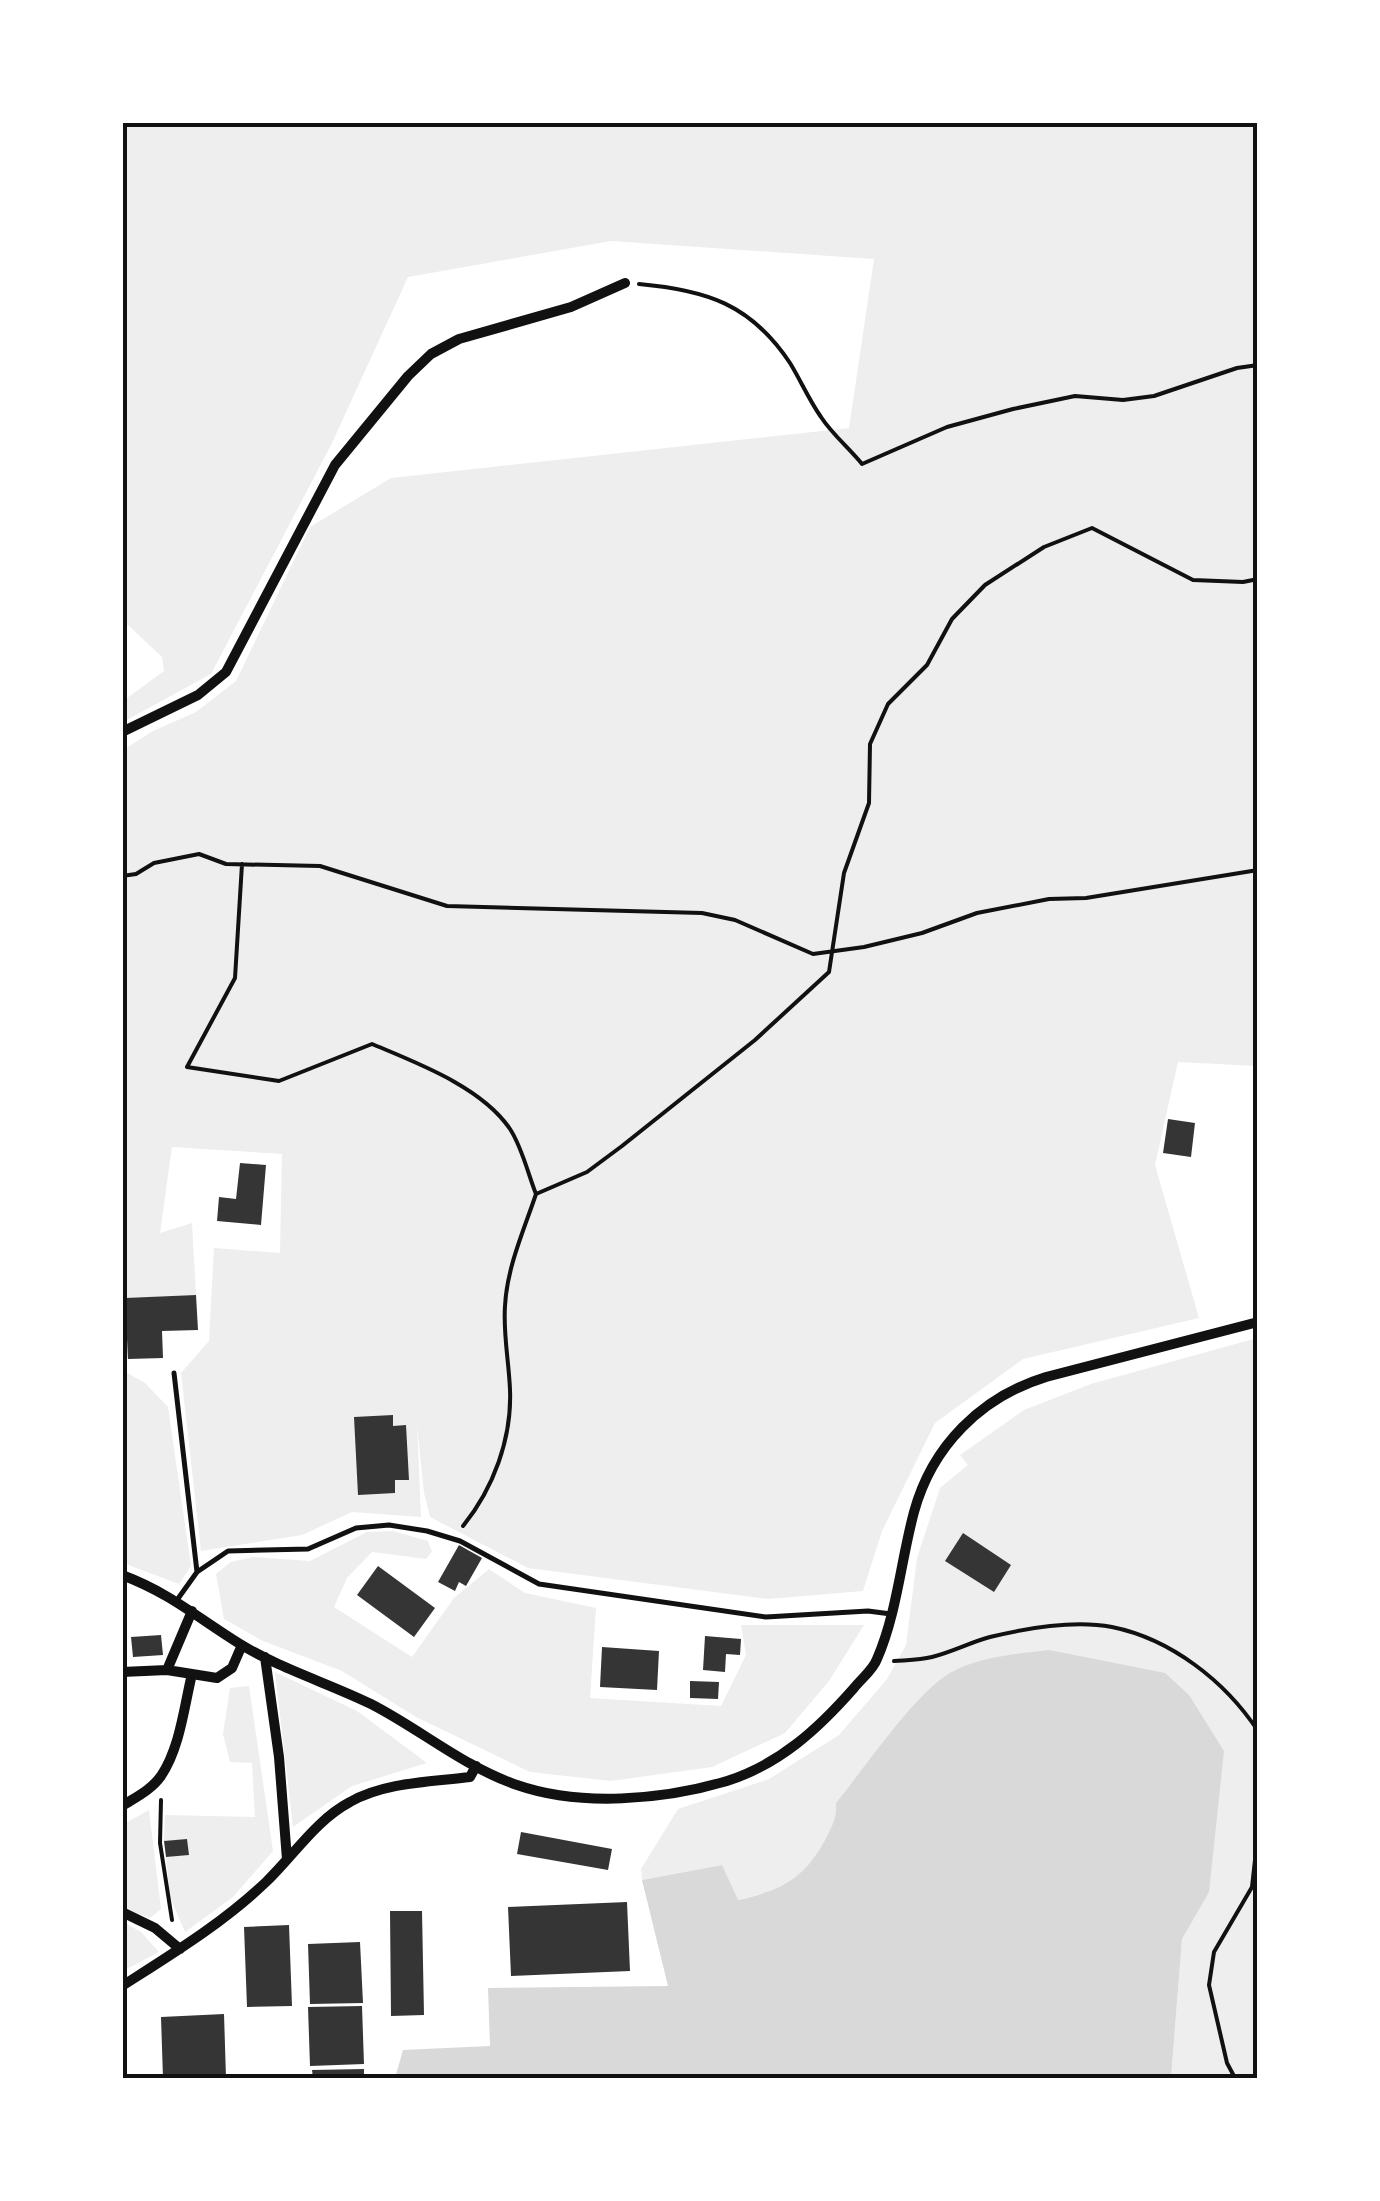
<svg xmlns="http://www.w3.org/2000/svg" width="1380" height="2201" viewBox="0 0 1380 2201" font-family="Karla,sans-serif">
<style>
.green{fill:#eee}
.water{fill:#d9d9d9}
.building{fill:#353535}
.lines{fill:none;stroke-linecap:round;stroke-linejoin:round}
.path{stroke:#111;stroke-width:4}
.service{stroke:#111;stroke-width:5}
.minor{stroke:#111;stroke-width:10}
.neatline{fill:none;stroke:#111;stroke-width:4}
</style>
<rect width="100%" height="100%" fill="#fff"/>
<path class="green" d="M 123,123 L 1257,123 L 1257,1066 L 1178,1062 L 1155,1165 L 1199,1318 L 1023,1359 L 935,1423 L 882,1531 L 863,1591 L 768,1599 L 528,1568 L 430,1517 L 424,1493 L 417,1425 L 421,1517 L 352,1512 L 302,1535 L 201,1551 L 181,1373 L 209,1341 L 214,1248 L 280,1253 L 282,1154 L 172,1147 L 160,1233 L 192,1223 L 196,1295 L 126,1298 L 128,1359 L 122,1354 L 123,750 L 153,731 L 196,712 L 236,681 L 310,527 L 391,478 L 849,428 L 874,259 L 611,241 L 408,277 L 332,443 L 211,674 L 123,722 L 123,701 L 164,671 L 162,657 L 128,625 L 123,627 Z
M 1257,1338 L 1257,2078 L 1171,2078 L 1182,1939 L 1191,1922 L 950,1673 L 921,1699 L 837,1803 C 837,1818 832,1826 825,1840 C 803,1880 781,1890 737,1900 L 722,1865 L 642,1880 L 641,1869 L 678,1809 L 769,1779 L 839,1735 L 887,1679 L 906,1645 L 917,1558 L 940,1488 L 968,1465 L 960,1455 L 1024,1410 L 1091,1384 Z
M 122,1370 L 145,1383 L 168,1407 L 191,1566 L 179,1584 L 123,1563 Z
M 393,1531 L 428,1541 L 432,1552 L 426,1559 L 372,1552 L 347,1578 L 334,1607 L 412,1657 L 454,1598 L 489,1569 L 525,1593 L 596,1608 L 590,1698 L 721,1706 L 746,1655 L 741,1625 L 864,1625 L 829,1681 L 785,1733 L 712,1767 L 611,1781 L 530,1772 L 416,1717 L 342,1671 L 263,1641 L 224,1619 L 216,1574 L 231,1562 L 253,1557 L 310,1561 L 367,1532 Z
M 275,1672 L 357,1711 L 427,1763 L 352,1786 L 293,1827 Z
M 249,1686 L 273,1851 L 233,1897 L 185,1932 L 170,1897 L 166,1857 L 188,1855 L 187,1840 L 164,1841 L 165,1815 L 255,1817 L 252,1763 L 230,1762 L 223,1734 L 230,1688 Z
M 149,1810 L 161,1909 L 150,1918 L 123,1908 L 122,1825 Z
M 122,1921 L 141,1932 L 159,1952 L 123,1971 Z"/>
<path class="water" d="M 1049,1650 L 1165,1673 L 1189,1695 L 1224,1751 L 1209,1892 L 1182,1939 L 1171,2078 L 395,2078 L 403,2050 L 490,2046 L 488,1988 L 668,1986 L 642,1880 L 722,1865 L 738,1900 C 781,1890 803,1880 825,1840 C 832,1826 837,1818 836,1803 C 864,1769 915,1693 950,1673 C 979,1656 1017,1654 1049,1650 Z"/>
<path class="building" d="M 1168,1119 L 1195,1123 L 1191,1157 L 1163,1153 Z
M 240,1163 L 266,1165 L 261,1225 L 217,1221 L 219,1197 L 236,1199 Z
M 196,1295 L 198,1330 L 162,1331 L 163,1358 L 128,1359 L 125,1298 Z
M 393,1415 L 393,1426 L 406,1425 L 409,1480 L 395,1480 L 395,1493 L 358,1495 L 354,1417 Z
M 963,1533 L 1011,1565 L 994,1592 L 945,1561 Z
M 459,1545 L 482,1558 L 466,1586 L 459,1582 L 455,1591 L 438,1582 Z
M 378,1566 L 435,1608 L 414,1637 L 357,1595 Z
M 161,1635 L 163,1655 L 133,1657 L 131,1637 Z
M 705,1636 L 741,1639 L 740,1655 L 726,1654 L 725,1672 L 703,1670 Z
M 602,1647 L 659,1651 L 657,1690 L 600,1687 Z
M 690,1681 L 719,1682 L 718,1699 L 690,1698 Z
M 521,1832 L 612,1849 L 608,1870 L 517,1854 Z
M 187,1839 L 189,1855 L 166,1857 L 164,1841 Z
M 627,1902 L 630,1971 L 511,1976 L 508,1907 Z
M 390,1911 L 422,1911 L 424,2015 L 391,2016 Z
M 289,1925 L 292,2006 L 247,2007 L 244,1927 Z
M 360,1942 L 363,2003 L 310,2004 L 308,1944 Z
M 362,2006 L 364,2064 L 310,2066 L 308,2007 Z
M 224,2014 L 226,2078 L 163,2078 L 161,2017 Z
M 364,2069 L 364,2078 L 313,2078 L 312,2070 Z"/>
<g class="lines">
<path class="path" d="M 639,284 C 706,290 751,304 790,363 C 801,381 809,400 821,417 C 832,434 849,448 862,464 L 947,427 L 1013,409 L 1075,396 L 1123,400 L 1154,396 L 1237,368 L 1258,365
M 242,864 L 235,978 L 187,1067 L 279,1081 L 372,1044 C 417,1063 482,1087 510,1129 C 522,1147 528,1174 536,1194 C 524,1230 507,1267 505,1306 C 503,1334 509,1362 510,1390 C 512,1439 493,1489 463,1526
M 122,876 L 136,874 L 154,863 L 199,854 L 226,864 L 320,866 L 447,906 L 702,913 L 735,920 L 813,954 L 864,947 L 922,933 L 977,913 L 1049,899 L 1086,898 L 1258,870
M 536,1194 L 587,1172 L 622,1146 L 755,1040 L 829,972 L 844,873 L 869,803 L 870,744 L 888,704 L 927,665 L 952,619 L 985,585 L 1044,547 L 1092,528 L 1193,580 L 1243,582 L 1258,579
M 894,1661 C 907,1660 920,1660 932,1657 C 952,1652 971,1642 990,1637 C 1027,1628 1074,1620 1112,1627 C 1171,1639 1225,1681 1258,1731
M 161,1800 L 160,1843 L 172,1920
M 1235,2078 L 1227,2063 L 1209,1985 L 1214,1952 L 1252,1887 L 1258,1833"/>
<path class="service" d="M 174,1373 L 197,1572 L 177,1600
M 197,1572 L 228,1551 L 308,1549 L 356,1528 L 389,1525 L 427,1531 L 460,1541 L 539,1584 L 766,1617 L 868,1611 L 891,1614"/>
<path class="minor" d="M 122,732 L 198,695 L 226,672 L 335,465 L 408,376 L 431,354 L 459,339 L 571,307 L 625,283
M 122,1575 C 170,1593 198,1618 240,1644 C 281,1669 328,1683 371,1704 C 420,1729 464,1767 517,1785 C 580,1807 663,1800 727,1781 C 780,1764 818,1729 854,1688 C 861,1679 873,1670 877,1659 C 897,1613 901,1560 914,1512 C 932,1446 981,1397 1046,1377 L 1258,1322
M 265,1657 L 279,1757 L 287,1859
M 167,1670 L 192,1611
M 122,1672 L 167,1670 L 217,1678 L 232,1668 L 242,1645
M 122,1806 C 136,1797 151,1790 161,1776 C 180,1748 184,1707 192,1674
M 122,1912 L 155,1928 L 180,1949
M 122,1986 C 172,1954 223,1923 266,1882 C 294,1855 316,1820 350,1802 C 385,1782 431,1782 470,1777 L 476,1766"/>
</g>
<rect width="1380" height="2201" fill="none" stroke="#ffffff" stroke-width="250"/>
<rect x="125" y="125" width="1130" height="1951" class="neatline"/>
</svg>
